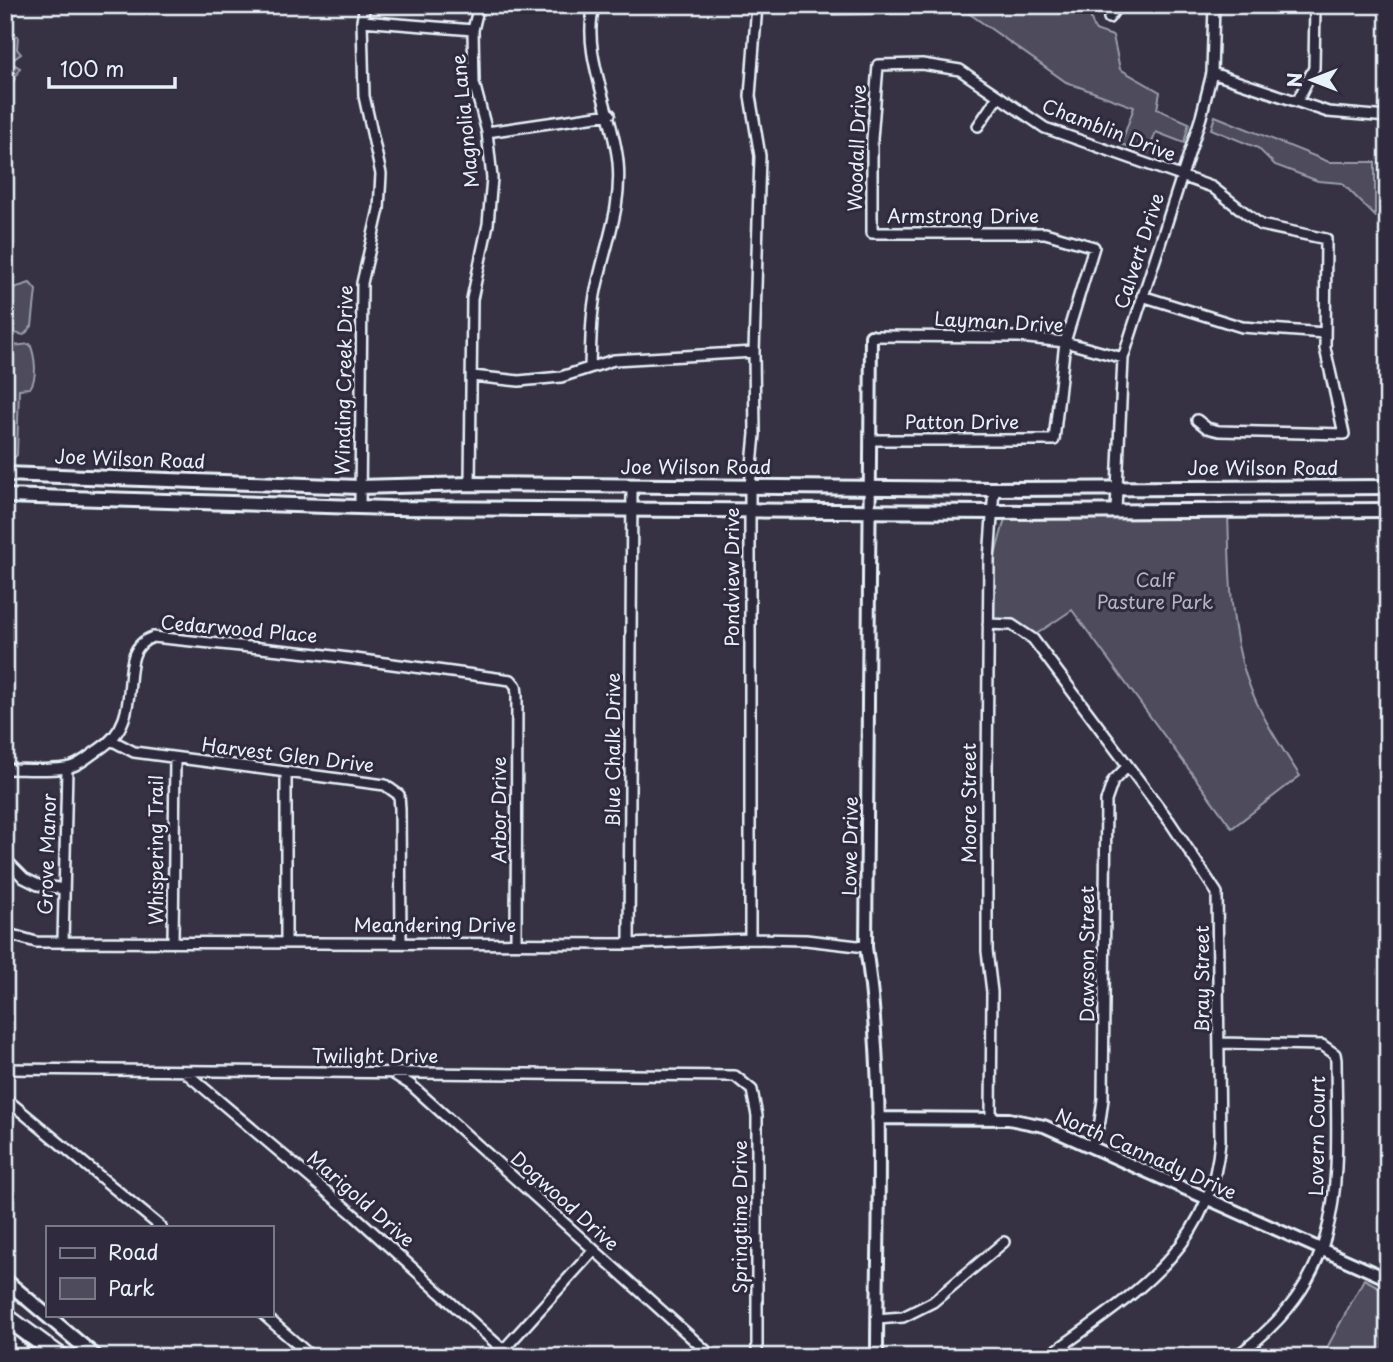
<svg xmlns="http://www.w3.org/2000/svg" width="1393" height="1362" viewBox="0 0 1393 1362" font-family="'Playpen Sans',sans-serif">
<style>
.green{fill:#4d4b5c;stroke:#9a9eaa;stroke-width:2}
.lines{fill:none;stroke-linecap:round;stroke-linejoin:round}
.minor-casing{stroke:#e8f1f8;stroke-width:14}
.tertiary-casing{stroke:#e8f1f8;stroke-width:16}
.secondary-casing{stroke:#e8f1f8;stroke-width:18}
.motorway-casing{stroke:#e8f1f8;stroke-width:21}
.minor{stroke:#2f2a3d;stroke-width:9}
.tertiary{stroke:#2f2a3d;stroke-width:10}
.secondary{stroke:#2f2a3d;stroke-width:12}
.motorway{stroke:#2f2a3d;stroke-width:16}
.labels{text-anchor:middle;stroke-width:6;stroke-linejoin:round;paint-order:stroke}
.street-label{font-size:19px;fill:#e8f1f8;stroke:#2f2a3d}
.park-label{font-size:19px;fill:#b2b7c1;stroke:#2f2a3d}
</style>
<rect width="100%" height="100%" fill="#363244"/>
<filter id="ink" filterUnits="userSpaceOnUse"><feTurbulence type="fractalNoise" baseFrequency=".0143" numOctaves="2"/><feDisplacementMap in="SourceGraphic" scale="14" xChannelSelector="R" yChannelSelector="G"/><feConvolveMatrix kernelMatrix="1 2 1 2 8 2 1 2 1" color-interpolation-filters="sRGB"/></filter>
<g filter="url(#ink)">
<path class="green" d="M 833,5 L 1080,5 L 1092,11 L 1091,19 L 1095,30 L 1113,36 L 1120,69 L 1160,92 L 1157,109 L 1189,123 L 1184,143 L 1156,132 L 1148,153 L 1121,144 L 1134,107 L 1066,82 L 967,12 L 832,15 Z
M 5,12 L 15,14 L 9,34 L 18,36 L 17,49 L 21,54 L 10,62 L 20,68 L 9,90 L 5,89 Z
M 1215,116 L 1329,162 L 1375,162 L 1375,216 L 1342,183 L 1318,181 L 1275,165 L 1258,148 L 1211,129 Z
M 30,283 L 36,290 L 32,326 L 24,335 L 5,331 L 5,286 L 11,289 Z
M 30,344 C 35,356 38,377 30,388 L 19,389 L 17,455 L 11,460 L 5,458 L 5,347 Z
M 1228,514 C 1230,568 1229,624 1246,676 C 1258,712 1279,744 1300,776 L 1232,828 L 1072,610 L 1035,635 L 996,620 L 992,615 L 993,563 L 1006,515 Z
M 1364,1279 L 1388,1292 L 1388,1357 L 1322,1357 Z"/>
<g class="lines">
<defs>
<path id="minor" d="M 1109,18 L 1118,5
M 362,21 L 473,30
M 1212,73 L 1328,112 L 1388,117
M 1298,100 L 1314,68 L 1315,5
M 978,126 L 997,98
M 487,132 L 610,114
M 1142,296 L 1242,327 L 1325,333
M 871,336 L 1019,337 L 1065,342 L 1123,358
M 590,367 C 591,336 591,306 599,277 C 608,238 622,203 618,162 C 614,116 579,48 595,5
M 472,376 L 519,381 L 561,377 L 614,360 L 754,352
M 870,440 L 1054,440 L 1065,342 L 1094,247 L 1045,233 L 872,233 L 872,139 L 878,65 L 922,64 L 960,70 L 1045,128 L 1212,187 L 1261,225 L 1326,239 L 1325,348 L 1344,434 L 1219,431 L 1207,428 L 1197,420
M 470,484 L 472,299 L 488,224 L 492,178 L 487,132 L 474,83 L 473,30 L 479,5
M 360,507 L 362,283 L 379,209 L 381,174 L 364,96 L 362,21 L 365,5
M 1116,510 L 1123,358 L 1201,117 L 1212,73 L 1214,5
M 988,624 L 1012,625 L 1033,639 L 1170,822 L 1217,893 L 1220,1141 C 1212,1251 1127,1298 1047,1357
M 111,740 L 134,752 L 385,785 L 399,795 L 400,809 L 401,941
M 5,769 C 25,769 46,771 65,768 C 77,767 88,757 98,750 C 152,717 110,651 153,637 L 318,654 L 511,680 L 516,686 L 517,694 L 516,943
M 286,772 L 286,942
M 5,859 L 24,878 L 38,885 L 64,889
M 5,933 L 36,942 L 629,944 L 750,939 L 806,940 L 866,947
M 750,939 L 750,486 L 755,434 L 754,352 L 760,156 L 750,96 L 757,5
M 63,942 L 67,768
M 173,942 L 175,758
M 629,944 L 632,487
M 1219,1043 L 1322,1045 L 1335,1054 L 1336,1060 C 1337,1185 1349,1275 1235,1357
M 5,1069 L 735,1076 L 752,1090 L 757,1116 L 757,1357
M 185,1072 L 353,1214 L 511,1357
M 392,1073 L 411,1085 L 713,1357
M 5,1098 L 161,1227
M 991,1118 L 992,992 L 987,951 L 987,773 L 989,560 L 994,489
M 1091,1147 L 1100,1121 L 1103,1099 L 1106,801 L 1113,781 L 1127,767
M 264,1315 L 312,1357
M 877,1319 L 903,1317 L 933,1302 L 1004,1242
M 497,1357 L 593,1251"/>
<path id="tertiary" d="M 871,336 L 866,947 C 886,1082 877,1221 877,1357
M 878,1118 L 1009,1119 L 1044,1126 L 1388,1279"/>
<path id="secondary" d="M 5,474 L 359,487 L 470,484 L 994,489 L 1388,487
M 5,496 L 390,508 L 994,512 L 1388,510
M 5,1280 L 96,1357"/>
<path id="motorway" d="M 5,1316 L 61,1357
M 5,1339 L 25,1357"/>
</defs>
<use href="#minor" class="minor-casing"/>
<use href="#tertiary" class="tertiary-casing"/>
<use href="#secondary" class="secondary-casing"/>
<use href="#motorway" class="motorway-casing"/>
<use href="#minor" class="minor"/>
<use href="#tertiary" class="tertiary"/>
<use href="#secondary" class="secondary"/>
<use href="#motorway" class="motorway"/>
</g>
</g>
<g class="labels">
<g class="street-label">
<text transform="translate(465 121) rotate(-96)" y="7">Magnolia Lane</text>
<text transform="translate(1109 130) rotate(21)" y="7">Chamblin Drive</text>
<text transform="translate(857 148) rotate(-88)" y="7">Woodall Drive</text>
<text x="963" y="223">Armstrong Drive</text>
<text transform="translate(1139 251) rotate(-72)" y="7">Calvert Drive</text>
<text transform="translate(999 322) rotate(3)" y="7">Layman Drive</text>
<text transform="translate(344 380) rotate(-89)" y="7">Winding Creek Drive</text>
<text x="962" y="429">Patton Drive</text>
<text transform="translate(130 459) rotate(2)" y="7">Joe Wilson Road</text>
<text x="696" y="474">Joe Wilson Road</text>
<text x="1263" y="475">Joe Wilson Road</text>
<text transform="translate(732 577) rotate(-90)" y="7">Pondview Drive</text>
<text transform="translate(239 629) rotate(5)" y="7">Cedarwood Place</text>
<text transform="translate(613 750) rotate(-90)" y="7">Blue Chalk Drive</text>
<text transform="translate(288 755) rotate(7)" y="7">Harvest Glen Drive</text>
<text transform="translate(969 803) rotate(-90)" y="7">Moore Street</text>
<text transform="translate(499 810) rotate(-90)" y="7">Arbor Drive</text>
<text transform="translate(850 846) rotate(-89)" y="7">Lowe Drive</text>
<text transform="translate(156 850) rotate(-90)" y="7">Whispering Trail</text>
<text transform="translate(47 854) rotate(-88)" y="7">Grove Manor</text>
<text x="435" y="932">Meandering Drive</text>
<text transform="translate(1087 954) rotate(-90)" y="7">Dawson Street</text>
<text transform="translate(1202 979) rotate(-90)" y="7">Bray Street</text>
<text x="375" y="1063">Twilight Drive</text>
<text transform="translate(1317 1136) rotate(-89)" y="7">Lovern Court</text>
<text transform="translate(1146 1154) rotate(24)" y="7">North Cannady Drive</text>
<text transform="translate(361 1199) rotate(41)" y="7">Marigold Drive</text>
<text transform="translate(565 1201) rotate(42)" y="7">Dogwood Drive</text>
<text transform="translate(740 1217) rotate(-90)" y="7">Springtime Drive</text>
</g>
<g class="park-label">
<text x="1155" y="587">Calf<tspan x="1155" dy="22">Pasture Park</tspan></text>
</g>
</g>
<rect width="1393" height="1362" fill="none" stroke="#2f2a3d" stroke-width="28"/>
<rect x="14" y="14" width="1365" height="1334" fill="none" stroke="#e8f1f8" stroke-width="2.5" filter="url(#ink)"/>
<rect x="46" y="1226" width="228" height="91" fill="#2f2a3d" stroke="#797a88" stroke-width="2"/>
<rect x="60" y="1248" width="35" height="10" fill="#2f2a3d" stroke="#797a88" stroke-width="2"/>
<text x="108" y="1260" font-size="21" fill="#e8f1f8">Road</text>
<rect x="60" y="1278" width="35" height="21" fill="#4d4b5c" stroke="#797a88" stroke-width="2"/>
<text x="108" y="1296" font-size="21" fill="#e8f1f8">Park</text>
<g transform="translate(1312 80) rotate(270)" stroke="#2f2a3d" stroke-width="5" paint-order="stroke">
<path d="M0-5L12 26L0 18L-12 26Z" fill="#e8f1f8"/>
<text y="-10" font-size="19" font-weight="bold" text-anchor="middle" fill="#e8f1f8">N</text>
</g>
<path d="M49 77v10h126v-10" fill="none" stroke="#e8f1f8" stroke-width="3.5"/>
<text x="60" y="77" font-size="21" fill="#e8f1f8" stroke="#2f2a3d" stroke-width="5" paint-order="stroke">100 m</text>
</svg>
